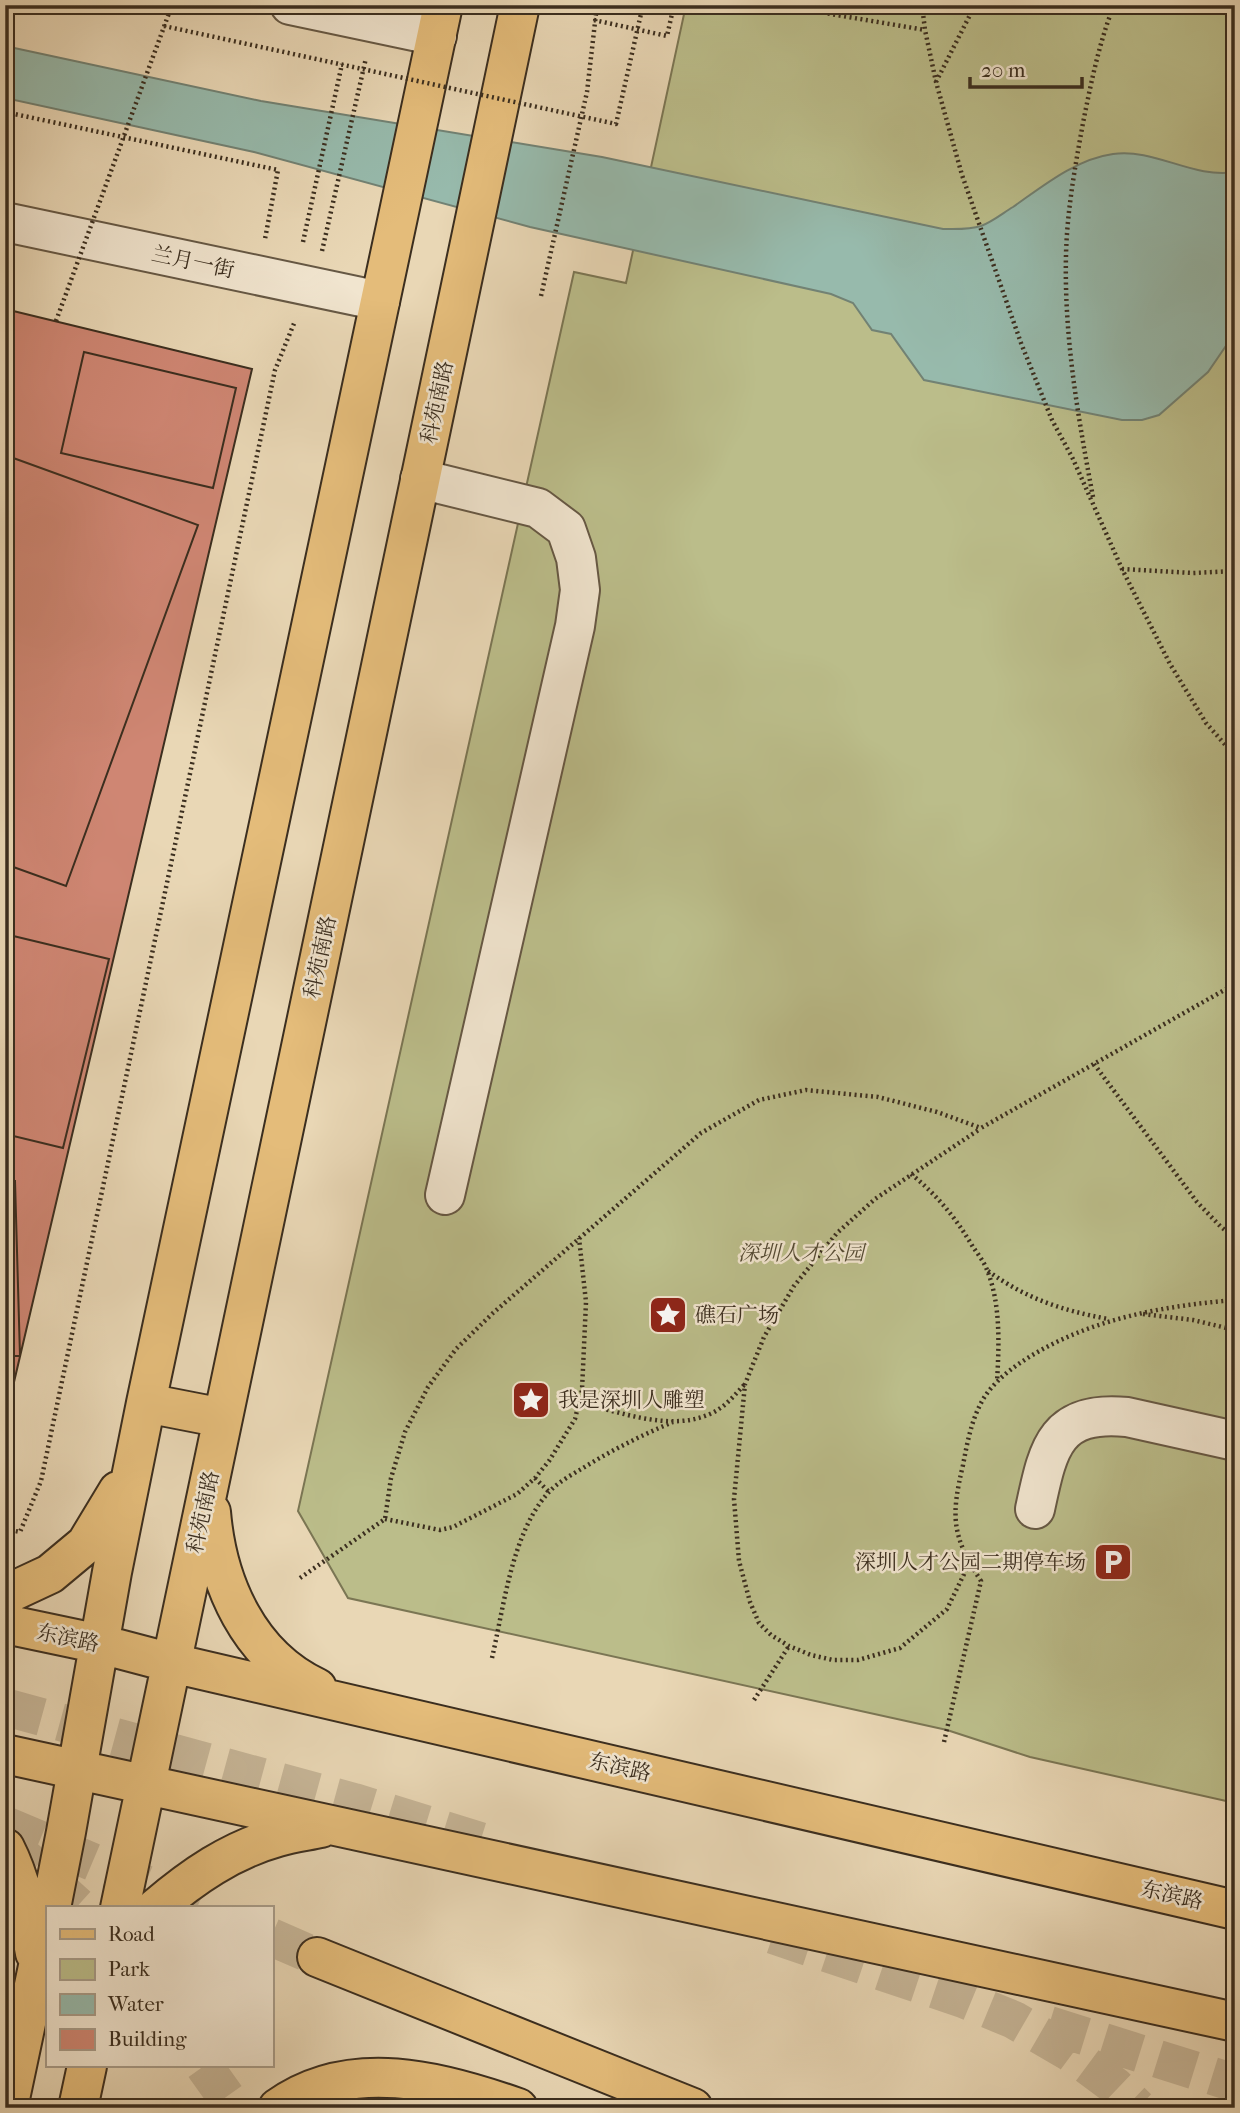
<svg xmlns="http://www.w3.org/2000/svg" width="1240" height="2113" viewBox="0 0 1240 2113" font-family="'IM FELL French Canon','Noto Serif SC',serif">
<style>
.green{fill:#bbbd8a;stroke:#7b7654;stroke-width:2}
.water{fill:#97baac;stroke:#728274;stroke-width:2}
.building{fill:#cf8673;stroke:#3b2e1f;stroke-width:2}
.lines{fill:none;stroke-linecap:round;stroke-linejoin:round}
.highway-tunnel{stroke:#c6b597;stroke-width:38;stroke-dasharray:38 19;stroke-linecap:butt}
.minor-casing{stroke:#665844;stroke-width:42}
.major-casing{stroke:#3b2e1f;stroke-width:42}
.highway-casing{stroke:#3b2e1f;stroke-width:42}
.path{stroke:#3b2e1f;stroke-width:4.5;stroke-dasharray:2 3.5;stroke-linecap:butt}
.minor{stroke:#f1e5cf;stroke-width:38}
.major{stroke:#e4bc7a;stroke-width:38}
.highway{stroke:#e4bc7a;stroke-width:38}
.path-bridge{stroke:#3b2e1f;stroke-width:4.5;stroke-dasharray:2 3.5;stroke-linecap:butt}
.labels{text-anchor:middle;stroke-width:5;stroke-linejoin:round;paint-order:stroke}
.street-label{font-size:21px;fill:#3b2e1f;stroke:#f1e5cf}
.park-label{font-size:21px;font-style:italic;fill:#554b34;stroke:#f1e5cf}
.poi-label{font-size:21px;fill:#3b2e1f;stroke:#f1e5cf;text-anchor:start}
</style>
<rect width="100%" height="100%" fill="#e9d7b5"/>
<filter id="stains"><feTurbulence type="fractalNoise" baseFrequency=".00286" numOctaves="4"/><feColorMatrix values="0 0 0 0 .2 0 0 0 0 .09 0 0 0 0 .02 0 0 0 .5 -.17"/></filter>
<radialGradient id="worn" r=".72"><stop offset=".6" stop-color="#630" stop-opacity="0"/><stop offset="1" stop-color="#630" stop-opacity=".3"/></radialGradient>
<path class="green" d="M 686,5 L 1235,5 L 1235,1803 L 1030,1757 L 947,1730 L 348,1598 L 298,1511 L 574,272 L 626,283 Z"/>
<path class="water" d="M 5,46 L 261,101 L 602,157 L 943,229 C 955,229 969,230 981,226 C 992,222 1003,213 1013,207 C 1043,186 1076,159 1113,154 C 1155,148 1193,179 1235,172 L 1235,337 L 1230,340 L 1208,372 L 1159,415 L 1142,420 L 1122,420 L 924,380 L 891,334 L 872,330 L 853,303 L 831,294 L 530,227 L 254,152 L 5,98 Z"/>
<path class="building" d="M 5,309 L 252,369 L 10,1399 L 5,1398 Z
M 84,352 L 236,388 L 213,488 L 61,453 Z
M 5,455 L 198,525 L 66,886 L 5,864 Z
M 5,934 L 109,959 L 63,1148 L 5,1134 Z
M 5,1181 L 15,1181 L 20,1356 L 5,1356 Z"/>
<g class="lines">
<path class="highway-tunnel" d="M 5,1707 L 354,1802 L 493,1845
M 5,1825 L 202,1908
M 5,1845 L 25,1858 L 80,1908
M 773,1935 L 963,1999 L 1014,2020 L 1069,2052 L 1115,2086 L 1138,2108
M 271,1937 L 317,1957
M 1049,2025 L 1235,2083
M 204,2066 L 234,2108"/>
<defs>
<path id="minor" d="M 290,5 L 437,36
M 5,222 L 380,301
M 420,479 L 538,508 L 566,529 L 576,558 L 580,590 L 575,626 L 445,1195
M 1035,1509 C 1048,1449 1054,1410 1127,1417 L 1235,1441"/>
<path id="major" d="M 146,1403 L 223,1418
M 211,1512 C 217,1584 249,1656 317,1688
M 5,1595 L 50,1574 L 86,1544 L 118,1491
M 5,1624 L 100,1644 L 172,1663 L 1235,1910
M 5,1754 L 1235,2022
M 5,1848 C 22,1881 28,1917 35,1953
M 51,1908 L 66,1832 L 112,1572 L 146,1403 L 443,5
M 120,1908 L 520,5
M 156,1908 C 192,1877 231,1850 278,1837 C 292,1833 307,1831 321,1828
M 8,2108 L 47,1924
M 78,2108 L 87,2066
M 278,2108 C 350,2056 442,2081 518,2108"/>
<path id="highway" d="M 317,1957 L 693,2108"/>
</defs>
<use href="#minor" class="minor-casing"/>
<use href="#major" class="major-casing"/>
<use href="#highway" class="highway-casing"/>
<path class="path" d="M 814,5 L 825,13 L 925,30
M 922,5 L 925,30 L 936,82 L 962,175 L 1021,343 L 1052,420 L 1073,459 L 1122,569 L 1170,664 L 1206,723 L 1235,756
M 594,20 L 667,36 L 674,5
M 936,82 L 975,5
M 5,112 L 278,170 L 265,239
M 303,242 L 342,64
M 322,251 L 366,58
M 541,296 L 587,92 L 597,5
M 1093,497 C 1078,417 1064,337 1066,255 C 1067,211 1075,167 1083,123 C 1091,83 1099,43 1114,5
M 1122,569 L 1193,573 L 1235,571
M 1094,1064 L 1197,1202 L 1221,1227 L 1235,1238
M 911,1174 C 937,1195 956,1218 973,1247 C 978,1254 984,1262 987,1270 C 1001,1304 999,1346 997,1382
M 988,1271 C 1027,1299 1061,1310 1108,1319
M 1143,1314 L 1193,1320 L 1235,1330
M 580,1403 C 622,1412 669,1432 710,1414 C 724,1408 734,1396 744,1385
M 535,1478 L 549,1492
M 385,1519 L 440,1530 L 453,1527 L 517,1494 L 535,1478 L 549,1461 L 575,1419 L 582,1390 L 586,1302 L 579,1238
M 5,1529 L 20,1532 L 41,1481 L 275,370 L 295,321
M 969,1564 L 947,1609 L 900,1648 L 858,1660 L 833,1660 L 811,1655 L 789,1646 L 771,1635 L 759,1623 L 750,1602 L 739,1561 L 734,1499 L 745,1384 L 764,1337 L 794,1286 L 837,1233 L 875,1199 L 980,1129
M 300,1578 L 385,1519 L 391,1478 L 405,1432 L 428,1387 L 456,1349 L 493,1313 L 701,1133 L 759,1100 L 806,1090 L 878,1097 L 937,1112 L 981,1128 L 1235,984
M 492,1658 C 504,1606 512,1533 548,1493 C 557,1483 571,1475 583,1468 C 612,1450 642,1435 673,1422
M 754,1700 L 789,1646
M 944,1742 L 981,1581 C 951,1535 951,1516 963,1465 C 967,1444 971,1422 981,1403 C 991,1384 1009,1370 1026,1359 C 1089,1319 1162,1306 1235,1300"/>
<use href="#minor" class="minor"/>
<use href="#major" class="major"/>
<use href="#highway" class="highway"/>
<path class="path-bridge" d="M 164,26 L 616,124 L 643,5
M 56,321 L 172,5"/>
</g>
<defs>
<symbol id="sight-square" viewBox="-11 -11 22 22"><rect x="-9" y="-9" width="18" height="18" rx="4" fill="#8f2418" stroke="#f1e5cf"/><path d="M0-6L1.8-2.2L6-1.7L2.9 1.2L3.7 5.4L0 3.3L-3.7 5.4L-2.9 1.2L-6-1.7L-1.8-2.2Z" fill="#fff"/></symbol>
<symbol id="parking-square" viewBox="-11 -11 22 22"><rect x="-9" y="-9" width="18" height="18" rx="4" fill="#8f2418" stroke="#f1e5cf"/><path d="M-3.5-5.5H1a3.5 3.5 0 0 1 0 7H-1V5.5H-3.5ZM-1-3.4V-.6H.8a1.4 1.4 0 0 0 0-2.8Z" fill="#fff"/></symbol>
</defs>
<g fill-rule="evenodd">
<use href="#sight-square" x="646" y="1293" width="44" height="44"/>
<use href="#sight-square" x="509" y="1378" width="44" height="44"/>
<use href="#parking-square" x="1091" y="1540" width="44" height="44"/>
</g>
<g class="labels">
<g class="street-label">
<text transform="translate(193 262) rotate(12)" y="7">兰月一街</text>
<text transform="translate(437 402) rotate(-78)" y="7">科苑南路</text>
<text transform="translate(320 957) rotate(-78)" y="7">科苑南路</text>
<text transform="translate(203 1512) rotate(-78)" y="7">科苑南路</text>
<text transform="translate(68 1638) rotate(12)" y="7">东滨路</text>
<text transform="translate(620 1767) rotate(13)" y="7">东滨路</text>
<text transform="translate(1172 1895) rotate(13)" y="7">东滨路</text>
</g>
<g class="park-label">
<text x="801" y="1260">深圳人才公园</text>
</g>
<g class="poi-label">
<text x="695" y="1322">礁石广场</text>
<text x="558" y="1407">我是深圳人雕塑</text>
<text x="1086" y="1569" text-anchor="end">深圳人才公园二期停车场</text>
</g>
</g>
<rect width="1240" height="2113" fill="none" stroke="#e9d7b5" stroke-width="28"/>
<rect x="7" y="7" width="1226" height="2099" fill="none" stroke="#3b2e1f" stroke-width="3.5"/>
<rect x="14" y="14" width="1212" height="2085" fill="none" stroke="#3b2e1f" stroke-width="2"/>
<rect x="46" y="1906" width="228" height="161" fill="#f1e5cf" stroke="#a89c89" stroke-width="2"/>
<rect x="60" y="1929" width="35" height="10" fill="#e4bc7a" stroke="#a89c89" stroke-width="2"/>
<text x="108" y="1941" font-size="21" fill="#3b2e1f">Road</text>
<rect x="60" y="1959" width="35" height="21" fill="#bbbd8a" stroke="#a89c89" stroke-width="2"/>
<text x="108" y="1976" font-size="21" fill="#3b2e1f">Park</text>
<rect x="60" y="1994" width="35" height="21" fill="#97baac" stroke="#a89c89" stroke-width="2"/>
<text x="108" y="2011" font-size="21" fill="#3b2e1f">Water</text>
<rect x="60" y="2029" width="35" height="21" fill="#cf8673" stroke="#a89c89" stroke-width="2"/>
<text x="108" y="2046" font-size="21" fill="#3b2e1f">Building</text>
<path d="M970 77v10h112v-10" fill="none" stroke="#3b2e1f" stroke-width="3.5"/>
<text x="981" y="77" font-size="21" fill="#3b2e1f" stroke="#f1e5cf" stroke-width="5" paint-order="stroke">20 m</text>
<rect width="100%" height="100%" filter="url(#stains)"/>
<rect width="100%" height="100%" fill="url(#worn)"/>
</svg>
